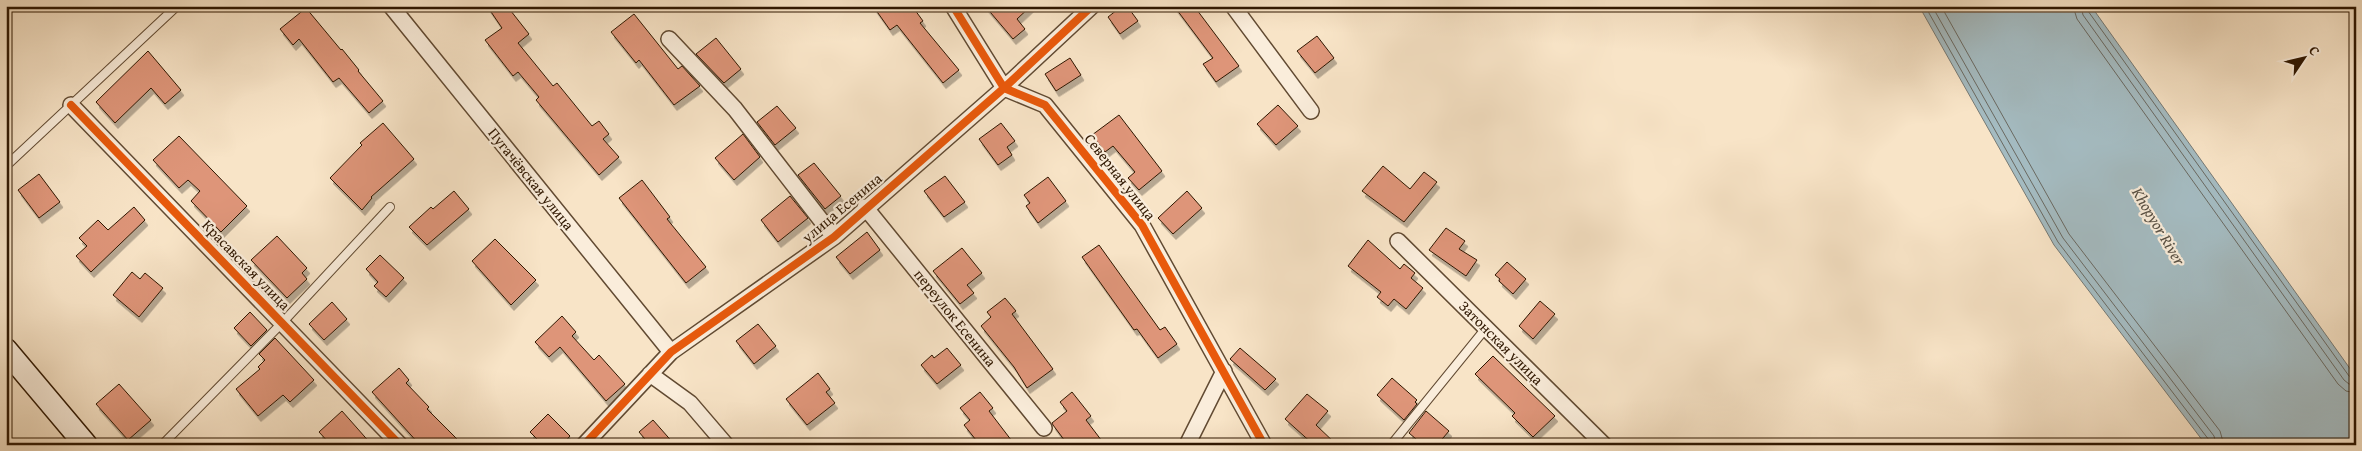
<svg xmlns="http://www.w3.org/2000/svg" width="2362" height="451" viewBox="0 0 2362 451" font-family="'Gentium Book Plus',serif">
<style>
.water{fill:#a4bbc1;stroke:#757974}
.lines{fill:none;stroke-linecap:round;stroke-linejoin:round}
.shore{stroke:#6a6961;stroke-width:1}
.building{fill:#de9579;stroke:#2f1701;filter:url(#shadow)}
.lane-casing{stroke:#614a32;stroke-width:10}
.street-casing{stroke:#614a32;stroke-width:18}
.secondary-casing{stroke:#2f1701;stroke-width:25}
.lane{stroke:#faeddb;stroke-width:8}
.street{stroke:#faeddb;stroke-width:15}
.secondary{stroke:#faeddb;stroke-width:22}
.cycleway-casing{stroke:#faeddb;stroke-width:11}
.cycleway{stroke:#e8590c;stroke-width:8}
.labels{text-anchor:middle;stroke-width:4.5;stroke-linejoin:round;paint-order:stroke}
.street-label{font-size:15px;fill:#2f1701;stroke:#faeddb}
.water-label{font-size:16px;font-style:italic;fill:#585044;stroke:#faeddb}
</style>
<defs>
<filter id="shadow"><feDropShadow dx="3" dy="5.5" stdDeviation="0" flood-color="#0004"/></filter>
</defs>
<rect width="100%" height="100%" fill="#f8e4c7"/>
<filter id="stains"><feTurbulence type="fractalNoise" baseFrequency=".004" numOctaves="4"/><feColorMatrix values="0 0 0 0 .2 0 0 0 0 .09 0 0 0 0 .02 0 0 0 .5 -.17"/></filter>
<radialGradient id="worn" r=".72"><stop offset=".6" stop-color="#630" stop-opacity="0"/><stop offset="1" stop-color="#630" stop-opacity=".3"/></radialGradient>
<path class="water" d="M 1919,6 L 2091,6 L 2356,377 L 2356,445 L 2206,445 L 2054,245 Z"/>
<g class="lines">
<path class="shore" d="M 1925,6 L 2058,242 L 2209,440 L 2210,445
M 1932,6 L 2063,238 L 2214,436 L 2216,445
M 1941,6 L 2069,234 L 2220,431 L 2224,445
M 2073,6 L 2077,19 L 2338,384 L 2346,391 L 2356,393
M 2081,6 L 2083,15 L 2344,380 L 2349,384 L 2356,385
M 2087,6 L 2088,11 L 2349,376 L 2356,379"/>
</g>
<path class="building" d="M 487,6 L 507,6 L 529,34 L 518,43 L 553,86 L 557,83 L 592,126 L 599,121 L 609,134 L 603,139 L 619,157 L 599,175 L 536,100 L 539,97 L 518,72 L 513,76 L 485,40 L 502,28 Z
M 873,6 L 912,6 L 923,21 L 920,23 L 959,70 L 943,83 L 897,25 L 890,30 Z
M 985,6 L 1031,6 L 1017,19 L 1025,29 L 1013,39 Z
M 1122,6 L 1127,6 L 1138,21 L 1120,34 L 1108,17 Z
M 1174,6 L 1194,6 L 1239,66 L 1216,82 L 1203,64 L 1213,58 Z
M 306,8 L 341,50 L 342,49 L 359,70 L 358,71 L 383,101 L 369,113 L 339,78 L 333,82 L 299,39 L 293,45 L 280,29 Z
M 634,14 L 678,69 L 682,66 L 700,86 L 674,105 L 639,60 L 636,63 L 611,32 Z
M 1317,36 L 1334,58 L 1315,73 L 1297,51 Z
M 716,38 L 741,69 L 724,83 L 696,54 Z
M 148,51 L 181,90 L 165,104 L 151,88 L 115,123 L 96,102 Z
M 1070,58 L 1081,75 L 1056,91 L 1045,74 Z
M 1278,105 L 1298,126 L 1276,145 L 1257,124 Z
M 777,106 L 796,128 L 775,145 L 757,122 Z
M 1119,115 L 1162,171 L 1139,190 L 1128,178 L 1135,172 L 1113,146 L 1105,152 L 1092,135 Z
M 383,123 L 414,159 L 371,197 L 372,198 L 362,210 L 330,178 L 362,145 L 360,143 Z
M 1001,123 L 1015,141 L 1007,147 L 1012,155 L 998,165 L 979,139 Z
M 743,134 L 760,157 L 734,180 L 715,158 Z
M 179,136 L 247,206 L 221,232 L 191,201 L 200,191 L 188,180 L 179,188 L 153,160 Z
M 814,163 L 841,196 L 825,209 L 798,175 Z
M 1383,166 L 1410,189 L 1424,172 L 1437,182 L 1404,222 L 1362,191 Z
M 39,174 L 60,202 L 39,218 L 18,190 Z
M 945,176 L 965,202 L 944,217 L 924,191 Z
M 1048,177 L 1066,201 L 1038,223 L 1026,206 L 1030,203 L 1024,195 Z
M 642,180 L 670,217 L 667,219 L 706,267 L 686,283 L 619,198 Z
M 454,191 L 469,209 L 427,245 L 409,227 L 431,207 L 433,209 Z
M 1187,191 L 1202,208 L 1173,234 L 1158,218 Z
M 790,196 L 808,218 L 778,242 L 761,220 Z
M 134,207 L 145,220 L 91,272 L 76,256 L 87,246 L 79,238 L 98,220 L 108,230 Z
M 1446,228 L 1465,241 L 1459,249 L 1477,260 L 1466,276 L 1429,250 Z
M 867,232 L 880,250 L 850,274 L 836,257 Z
M 277,236 L 307,268 L 302,273 L 307,279 L 287,298 L 251,260 Z
M 495,239 L 536,280 L 511,305 L 472,261 Z
M 1368,240 L 1400,269 L 1404,264 L 1415,273 L 1411,278 L 1423,288 L 1406,309 L 1394,299 L 1388,306 L 1377,297 L 1381,292 L 1348,266 Z
M 1099,245 L 1160,330 L 1165,327 L 1177,344 L 1158,358 L 1137,329 L 1134,330 L 1082,257 Z
M 962,248 L 982,273 L 967,285 L 974,293 L 960,304 L 933,271 Z
M 380,255 L 404,278 L 386,297 L 374,286 L 378,282 L 366,269 Z
M 1507,262 L 1526,279 L 1513,294 L 1499,281 L 1500,279 L 1495,275 Z
M 132,272 L 140,279 L 145,273 L 163,288 L 139,317 L 113,295 Z
M 1005,298 L 1016,311 L 1012,314 L 1053,369 L 1027,388 L 1014,367 L 981,326 L 991,317 L 987,312 Z
M 1540,301 L 1555,314 L 1533,339 L 1519,326 Z
M 332,302 L 347,319 L 324,340 L 309,324 Z
M 250,312 L 267,330 L 251,346 L 234,328 Z
M 562,316 L 576,332 L 572,336 L 594,360 L 599,355 L 625,384 L 606,401 L 560,347 L 549,357 L 535,342 Z
M 758,324 L 776,346 L 754,364 L 736,341 Z
M 275,338 L 314,380 L 290,402 L 283,395 L 258,416 L 236,389 L 260,369 L 258,367 L 265,360 L 259,354 Z
M 947,348 L 961,365 L 937,384 L 921,365 L 932,355 L 934,358 Z
M 1240,348 L 1276,379 L 1265,390 L 1230,359 Z
M 1493,356 L 1555,416 L 1533,437 L 1512,416 L 1515,413 L 1475,374 Z
M 399,368 L 409,380 L 406,383 L 429,407 L 427,409 L 463,445 L 420,445 L 372,392 Z
M 818,373 L 830,389 L 826,392 L 835,403 L 807,425 L 786,399 Z
M 1392,378 L 1417,400 L 1415,402 L 1417,404 L 1404,420 L 1377,395 Z
M 119,384 L 151,420 L 128,440 L 96,404 Z
M 980,392 L 993,408 L 989,411 L 1015,445 L 980,445 L 964,425 L 970,420 L 960,408 Z
M 1072,392 L 1091,416 L 1086,420 L 1105,445 L 1068,445 L 1053,425 L 1052,423 L 1067,411 L 1060,402 Z
M 1307,394 L 1328,411 L 1316,425 L 1337,445 L 1314,445 L 1285,419 Z
M 342,411 L 372,445 L 331,445 L 319,432 Z
M 1426,411 L 1449,431 L 1437,445 L 1423,445 L 1409,433 Z
M 548,414 L 570,436 L 562,445 L 543,445 L 530,432 Z
M 653,420 L 675,445 L 650,445 L 639,432 Z"/>
<g class="lines">
<defs>
<path id="lane" d="M 6,166 L 177,6
M 162,445 L 283,322 L 390,207
M 1391,445 L 1486,328"/>
<path id="street" d="M 391,6 L 671,352
M 953,6 L 1004,88 L 1045,105 L 1142,225 L 1264,445
M 1233,6 L 1311,111
M 669,39 L 735,109 L 834,237
M 71,105 L 400,445
M 865,207 L 1044,428
M 1398,241 L 1604,445
M 650,374 L 690,403 L 726,445
M 584,445 L 671,352 L 834,237 L 1004,88 L 1092,6
M 1187,445 L 1224,371"/>
<path id="secondary" d="M 6,350 L 86,445"/>
</defs>
<use href="#lane" class="lane-casing"/>
<use href="#street" class="street-casing"/>
<use href="#secondary" class="secondary-casing"/>
<use href="#lane" class="lane"/>
<use href="#street" class="street"/>
<use href="#secondary" class="secondary"/>
<defs>
<path id="cycleway" d="M 953,6 L 1004,88 L 1045,105 L 1142,225 L 1264,445
M 71,105 L 400,445
M 584,445 L 671,352 L 834,237 L 1004,88 L 1092,6"/>
</defs>
<use href="#cycleway" class="cycleway-casing"/>
<use href="#cycleway" class="cycleway"/>
</g>
<g class="labels">
<g class="street-label">
<text transform="translate(1120 177) rotate(52)" y="5">Северная улица</text>
<text transform="translate(531 179) rotate(51)" y="5">Пугачёвская улица</text>
<text transform="translate(842 208) rotate(-40)" y="5">улица Есенина</text>
<text transform="translate(246 265) rotate(46)" y="5">Красавская улица</text>
<text transform="translate(955 318) rotate(51)" y="5">переулок Есенина</text>
<text transform="translate(1501 343) rotate(45)" y="5">Затонская улица</text>
</g>
<g class="water-label">
<text transform="translate(2159 226) rotate(59)" y="6">Khopyor River</text>
</g>
</g>
<rect width="2362" height="451" fill="none" stroke="#f8e4c7" stroke-width="25"/>
<rect x="8" y="8" width="2347" height="436" fill="none" stroke="#2f1701" stroke-width="2.5"/>
<rect x="12" y="12" width="2337" height="426" fill="none" stroke="#2f1701"/>
<g transform="translate(2304 58) rotate(55)" stroke="#faeddb" stroke-width="4" paint-order="stroke">
<path d="M0-4L9 19L0 12L-9 19Z" fill="#2f1701"/>
<text y="-8" font-size="14" font-weight="bold" text-anchor="middle" fill="#2f1701">С</text>
</g>
<rect width="100%" height="100%" filter="url(#stains)"/>
<rect width="100%" height="100%" fill="url(#worn)"/>
</svg>
